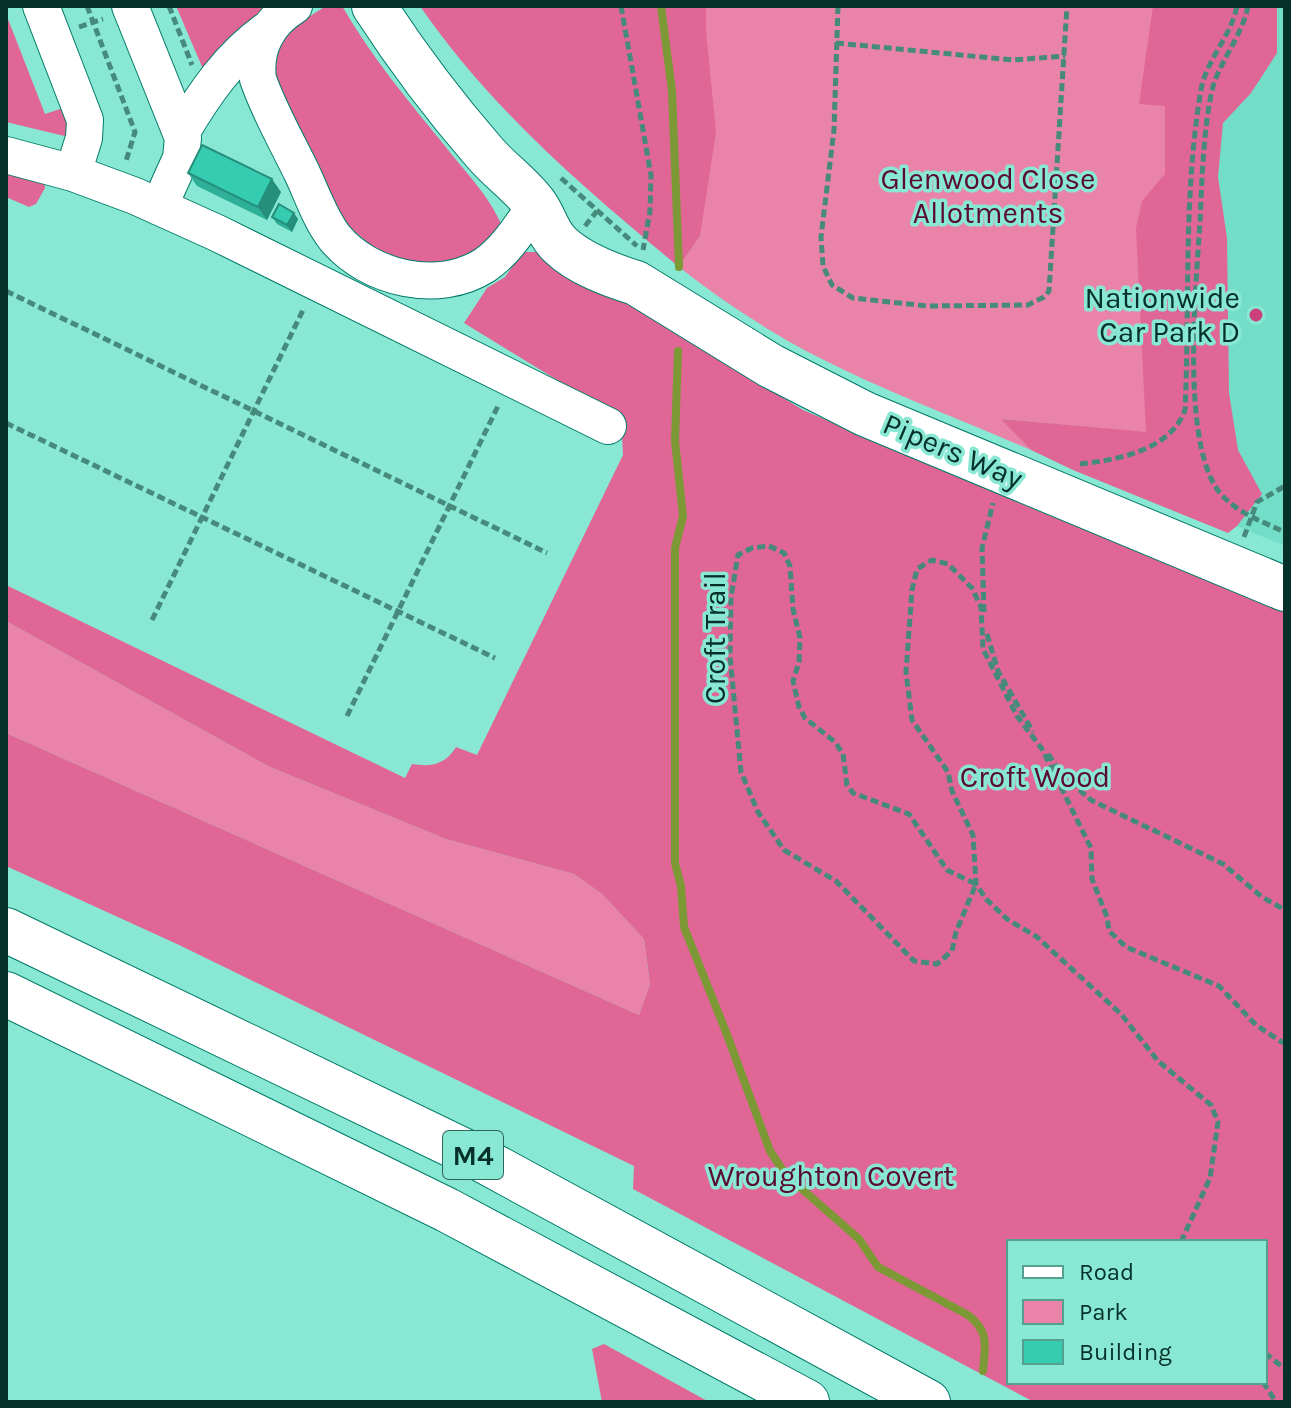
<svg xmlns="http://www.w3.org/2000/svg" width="1291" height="1408" viewBox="0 0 1291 1408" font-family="Karla,sans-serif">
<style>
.built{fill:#72dec7}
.green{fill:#e984a8}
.forest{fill:#e06695;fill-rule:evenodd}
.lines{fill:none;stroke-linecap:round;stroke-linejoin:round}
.stream{stroke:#7c9936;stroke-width:8}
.minor-casing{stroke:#007a69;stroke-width:38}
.major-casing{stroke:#007a69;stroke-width:46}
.highway-casing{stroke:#007a69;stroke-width:46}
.path{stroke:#458a7b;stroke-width:5;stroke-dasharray:8 4;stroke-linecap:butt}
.minor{stroke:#fff;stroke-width:36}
.major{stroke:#fff;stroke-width:44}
.highway{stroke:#fff;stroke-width:44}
.wall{fill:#2eaf98}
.shaded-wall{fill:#258f7c}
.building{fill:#35ccb1;stroke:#258f7c;stroke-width:2}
.poi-dot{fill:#c9407b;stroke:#89e8d3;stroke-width:3}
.labels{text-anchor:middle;stroke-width:7;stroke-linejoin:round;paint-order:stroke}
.shield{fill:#89e8d3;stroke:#2d685c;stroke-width:2}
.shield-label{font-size:28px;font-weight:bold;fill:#053129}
.park-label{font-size:30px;fill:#5a0b30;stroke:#89e8d3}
.poi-label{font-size:30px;fill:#053129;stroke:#89e8d3;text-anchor:end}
.street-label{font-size:30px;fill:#053129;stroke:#89e8d3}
</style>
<rect width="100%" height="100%" fill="#89e8d3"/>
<path class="built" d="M 1243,6 L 1285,6 L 1285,546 L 1237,526 L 1209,493 L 1192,287 Z"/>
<path class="green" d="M 706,6 L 1226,6 L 1147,433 L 1002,419 L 1031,450 C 960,419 886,392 818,357 C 769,332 722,301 679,267 L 700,236 Z
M 6,621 L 270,767 L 446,839 L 574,874 L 602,894 L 644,939 L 650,984 L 639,1015 L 6,733 Z"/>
<path class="forest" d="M 176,6 L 276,6 L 206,76 Z
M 326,6 L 342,6 C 371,56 408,101 445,146 C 466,173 488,194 502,226 L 477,256 L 431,269 L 382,255 L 338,217 L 271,74 L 277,37 Z
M 420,6 L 706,6 L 706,31 L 716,132 L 700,236 L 679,267 C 585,189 490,108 420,6 Z
M 1153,6 L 1277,6 L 1277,53 L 1251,93 L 1223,123 L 1218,177 L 1227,238 L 1229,393 L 1238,450 L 1262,494 L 1237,526 L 1228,533 L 1073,470 L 1031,450 L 1001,419 L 1146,432 L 1136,228 L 1142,201 L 1165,174 L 1165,106 L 1139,104 Z
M 6,14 L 45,114 L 69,106 L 77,139 L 6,122 Z
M 6,169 L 44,181 L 45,188 L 36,204 L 29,207 L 6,197 Z
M 523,252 L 535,252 L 573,268 L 803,410 L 1036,510 L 1285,606 L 1285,1402 L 1034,1402 L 633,1189 L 634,1166 L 177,944 L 6,866 L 6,733 L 639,1015 L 650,984 L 644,939 L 602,894 L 574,874 L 446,839 L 270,767 L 6,621 L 6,585 L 405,778 L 412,764 C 431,767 445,765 456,747 L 477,755 L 623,455 L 621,419 L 464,323 L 487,288 L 505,277 ZM 1009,1242 L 1265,1242 L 1265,1382 L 1009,1382 Z
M 604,1344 L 709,1402 L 602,1402 L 592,1349 Z"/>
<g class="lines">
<path class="stream" d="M 661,6 L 672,91 L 679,267
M 678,351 L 675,441 L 683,516 L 675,548 L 675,863 L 681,886 L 684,927 L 726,1032 L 770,1151 L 786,1175 L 859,1239 L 878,1267 L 968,1315 C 990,1332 985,1346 983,1371"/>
<defs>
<path id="minor" d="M 41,6 L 85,120 L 84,138 L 73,173
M 130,6 L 183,138 L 181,158 L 159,207
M 294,6 C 268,22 254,48 258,79 C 269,111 287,142 302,173 C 312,194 320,219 335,238 C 369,279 439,295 485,265 C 507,250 521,226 536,205
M 181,133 C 204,94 229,57 267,30
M 6,155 L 73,173 L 135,196 L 217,233 L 608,426"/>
<path id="major" d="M 374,6 C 407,57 444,106 484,152 C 499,170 521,185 535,204 C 545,217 547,233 560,245 C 580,264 610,275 636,283 L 771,366 L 865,414 L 1285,589"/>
<path id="highway" d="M 6,930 L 477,1157 L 928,1402
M 6,994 L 447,1210 L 807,1402"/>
</defs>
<use href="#minor" class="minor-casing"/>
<use href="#major" class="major-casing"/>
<use href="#highway" class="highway-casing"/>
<path class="path" d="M 87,6 L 135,132 L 126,161
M 169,6 L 192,65
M 621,6 L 651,175 L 650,211 L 643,250
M 838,6 L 834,130 L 821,237 L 823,266 L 832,285 L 853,298 L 927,306 L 1028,305 L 1044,297 L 1049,291 L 1067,6
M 1248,6 C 1242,38 1217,63 1211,95 C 1203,136 1202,180 1200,222 C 1196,287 1182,431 1215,486 C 1230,510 1260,521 1285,532
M 79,27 L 103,19
M 836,43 L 1013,60 L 1065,56
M 561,178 L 637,246
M 585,226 L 597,211
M 6,291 L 547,553
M 6,423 L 495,658
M 1080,464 C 1117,460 1171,450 1185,410 C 1190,304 1183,195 1201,90 C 1206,60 1231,37 1237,6
M 1244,537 L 1257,502 L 1285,486
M 769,546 L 784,553 L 790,566 L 793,609 L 800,638 L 799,662 L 793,681 L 799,707 L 805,718 L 835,742 L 843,754 L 847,785 L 853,793 L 909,814 L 947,870 L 976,884 L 956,932 L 952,951 L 937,964 L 914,961 L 836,881 L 784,850 L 758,812 L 741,772 L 730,656 L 731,597 L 738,555 L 752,548 Z
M 984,612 L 982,548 L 993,503
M 152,620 L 304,308
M 987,634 L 998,671 L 1033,732
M 347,716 L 499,404
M 1048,754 L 1062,775 L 1091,800 L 1223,864 L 1262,897 L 1285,910
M 1181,1242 L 1210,1178 L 1218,1122 L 1211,1105 L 1158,1061 L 1121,1014 L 1037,937 L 1007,919 L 986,899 L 976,884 L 973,835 L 952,791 L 948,772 L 912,720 L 906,672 L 912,590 L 917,569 L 932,560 L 948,564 L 972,588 L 981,607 L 983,649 L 1017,716 L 1042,749 L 1091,848 L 1092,879 L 1107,917 L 1109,931 L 1126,947 L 1219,986 L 1256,1025 L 1285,1044
M 1265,1353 L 1285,1369
M 1263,1382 L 1276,1402"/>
<use href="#minor" class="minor"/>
<use href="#major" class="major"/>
<use href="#highway" class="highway"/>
</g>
<path class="wall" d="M 188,173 L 281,192 L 267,220 L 197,186 Z
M 272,217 L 298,219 L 292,232 L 277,224 Z"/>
<path class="shaded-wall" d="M 272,179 L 281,192 L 267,220 L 258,207 Z
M 294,213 L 298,219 L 292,232 L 287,225 Z"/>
<path class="building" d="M 202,145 L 272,179 L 258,207 L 188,173 Z
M 279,204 L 294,213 L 287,225 L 272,217 Z"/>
<circle class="poi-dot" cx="1256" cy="315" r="8"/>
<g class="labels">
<rect class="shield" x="443" y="1131" width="60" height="48" rx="6"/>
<g class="shield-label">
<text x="473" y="1165">M4</text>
</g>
<g class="park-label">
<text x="988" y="189">Glenwood Close<tspan x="988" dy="34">Allotments</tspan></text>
<text x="1035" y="787">Croft Wood</text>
<text x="831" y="1186">Wroughton Covert</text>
</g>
<g class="poi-label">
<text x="1240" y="308">Nationwide<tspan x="1240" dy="34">Car Park D</tspan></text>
</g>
<g class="street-label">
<text transform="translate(953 451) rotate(23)" y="10">Pipers Way</text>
<text transform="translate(715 638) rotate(-90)" y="10">Croft Trail</text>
</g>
</g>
<rect width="1291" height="1408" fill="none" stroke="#053129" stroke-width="16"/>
<rect x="1007" y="1240" width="260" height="144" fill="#89e8d3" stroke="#549f8f" stroke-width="2"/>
<rect x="1023" y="1266" width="40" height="12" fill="#ffffff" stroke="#549f8f" stroke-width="2"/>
<text x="1079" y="1280" font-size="24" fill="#053129">Road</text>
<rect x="1023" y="1300" width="40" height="24" fill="#e984a8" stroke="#549f8f" stroke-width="2"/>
<text x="1079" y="1320" font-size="24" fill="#053129">Park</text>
<rect x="1023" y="1340" width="40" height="24" fill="#35ccb1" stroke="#549f8f" stroke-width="2"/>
<text x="1079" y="1360" font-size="24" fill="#053129">Building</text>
</svg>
